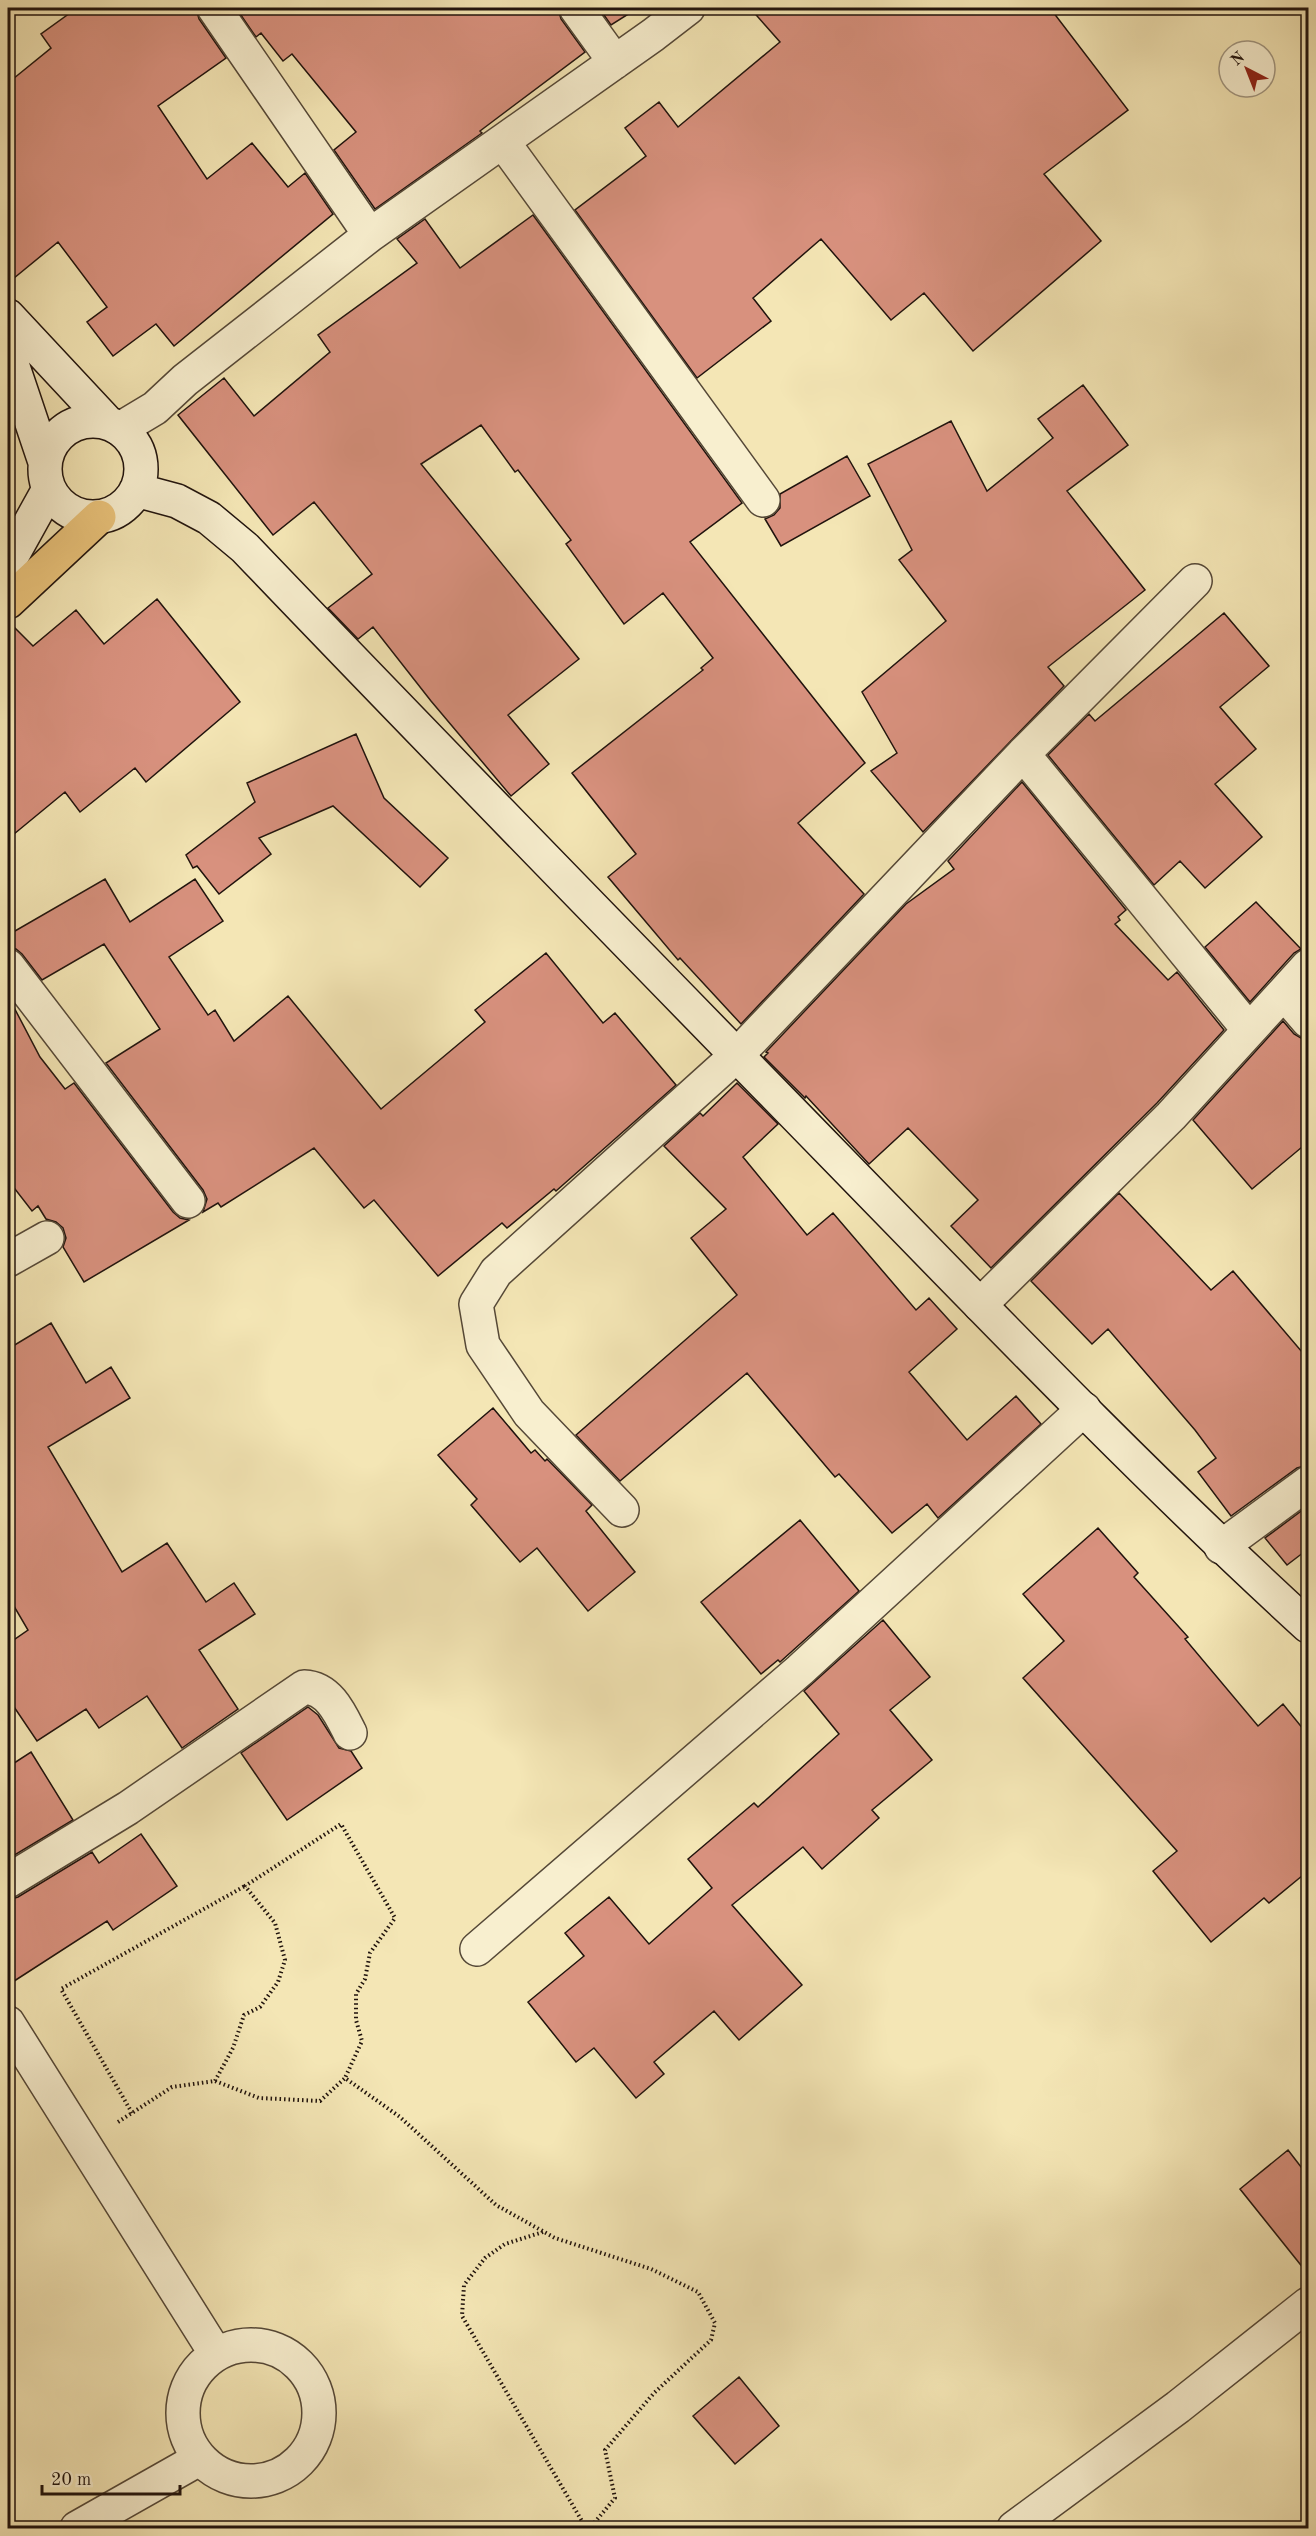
<svg xmlns="http://www.w3.org/2000/svg" width="1316" height="2536" viewBox="0 0 1316 2536" font-family="'Old Standard TT',serif">
<style>
.building{fill:#d8917e;stroke:#20130d;stroke-width:1.5}
.lines{fill:none;stroke-linecap:round;stroke-linejoin:round}
.street-casing{stroke:#554837;stroke-width:36}
.secondary-casing{stroke:#20130d;stroke-width:36}
.primary-casing{stroke:#20130d;stroke-width:36}
.path{stroke:#20130d;stroke-width:4;stroke-dasharray:1.5 3;stroke-linecap:butt}
.street{stroke:#f8efcf;stroke-width:33}
.secondary{stroke:#f8efcf;stroke-width:33}
.primary{stroke:#eac37a;stroke-width:33}
</style>
<rect width="100%" height="100%" fill="#f4e6b5"/>
<filter id="stains"><feTurbulence type="fractalNoise" baseFrequency=".00333" numOctaves="4"/><feColorMatrix values="0 0 0 0 .2 0 0 0 0 .09 0 0 0 0 .02 0 0 0 .5 -.17"/></filter>
<radialGradient id="worn" r=".72"><stop offset=".6" stop-color="#630" stop-opacity="0"/><stop offset="1" stop-color="#630" stop-opacity=".3"/></radialGradient>
<path class="building" d="M 77,8 L 196,8 L 199,19 L 226,58 L 158,106 L 207,179 L 252,143 L 288,187 L 305,173 L 333,214 L 174,346 L 156,324 L 113,356 L 87,322 L 107,307 L 58,242 L 8,283 L 8,83 L 51,48 L 41,34 Z
M 236,8 L 558,8 L 561,19 L 585,52 L 480,131 L 482,133 L 375,209 L 334,150 L 356,132 L 292,54 L 283,61 L 261,33 L 256,37 Z
M 599,8 L 638,8 L 611,25 Z
M 750,8 L 1050,8 L 1128,110 L 1044,174 L 1101,241 L 973,351 L 924,293 L 891,320 L 821,239 L 753,298 L 771,321 L 697,378 L 575,210 L 646,156 L 625,128 L 659,102 L 678,127 L 780,42 Z
M 533,215 L 742,503 L 690,542 L 865,763 L 798,823 L 864,894 L 741,1024 L 680,958 L 678,960 L 608,877 L 636,854 L 572,773 L 703,670 L 701,668 L 713,658 L 663,593 L 624,624 L 566,544 L 571,540 L 518,470 L 515,472 L 481,425 L 421,464 L 579,659 L 508,715 L 549,764 L 511,796 L 431,701 L 373,627 L 358,639 L 328,608 L 372,574 L 314,502 L 273,535 L 178,415 L 224,378 L 254,416 L 330,352 L 318,335 L 417,263 L 397,239 L 425,219 L 460,268 Z
M 1083,385 L 1128,445 L 1067,491 L 1145,590 L 1048,667 L 1064,686 L 923,832 L 871,771 L 897,753 L 862,692 L 946,621 L 899,560 L 912,550 L 868,464 L 951,421 L 987,491 L 1053,438 L 1038,419 Z
M 847,456 L 870,496 L 781,546 L 765,519 L 774,515 L 780,508 L 780,494 Z
M 157,599 L 240,702 L 146,782 L 135,768 L 80,812 L 65,792 L 8,839 L 8,621 L 33,646 L 76,610 L 104,644 Z
M 1224,613 L 1269,666 L 1220,707 L 1256,749 L 1215,784 L 1262,837 L 1205,888 L 1180,861 L 1154,885 L 1048,755 L 1089,714 L 1095,721 Z
M 356,734 L 384,798 L 448,858 L 420,887 L 333,806 L 259,838 L 271,854 L 219,894 L 197,866 L 193,868 L 186,855 L 255,802 L 247,783 Z
M 1022,782 L 1126,910 L 1118,917 L 1120,920 L 1115,924 L 1168,980 L 1177,972 L 1224,1030 L 1157,1103 L 991,1268 L 951,1226 L 978,1200 L 908,1128 L 869,1164 L 806,1096 L 805,1098 L 764,1057 L 768,1053 L 766,1052 L 906,904 L 954,869 L 948,861 Z
M 105,879 L 130,922 L 195,879 L 223,921 L 169,957 L 208,1015 L 215,1010 L 234,1041 L 288,996 L 381,1109 L 485,1022 L 475,1010 L 546,953 L 603,1023 L 615,1013 L 676,1085 L 556,1191 L 554,1189 L 507,1228 L 502,1223 L 438,1276 L 374,1200 L 364,1208 L 314,1148 L 221,1207 L 218,1203 L 203,1212 L 207,1199 L 203,1190 L 106,1063 L 160,1029 L 104,944 L 42,980 L 22,954 L 16,949 L 8,948 L 8,935 Z
M 1256,902 L 1301,949 L 1294,953 L 1250,1002 L 1205,947 Z
M 8,996 L 40,1057 L 65,1089 L 74,1083 L 173,1212 L 180,1218 L 189,1220 L 84,1282 L 63,1247 L 66,1238 L 63,1228 L 56,1222 L 46,1219 L 38,1206 L 32,1211 L 8,1180 Z
M 1283,1021 L 1294,1034 L 1301,1038 L 1308,1039 L 1308,1142 L 1252,1189 L 1193,1120 Z
M 737,1083 L 778,1124 L 743,1157 L 807,1235 L 833,1213 L 916,1310 L 929,1298 L 957,1329 L 909,1372 L 967,1440 L 1016,1396 L 1041,1424 L 938,1518 L 927,1504 L 892,1533 L 839,1474 L 835,1477 L 747,1373 L 620,1481 L 576,1435 L 737,1295 L 691,1238 L 726,1209 L 664,1146 L 700,1113 L 703,1116 Z
M 1119,1193 L 1211,1290 L 1233,1271 L 1308,1359 L 1308,1465 L 1297,1468 L 1231,1516 L 1198,1472 L 1216,1458 L 1195,1430 L 1108,1329 L 1092,1344 L 1031,1281 Z
M 51,1323 L 86,1383 L 111,1367 L 130,1398 L 48,1447 L 122,1572 L 167,1543 L 206,1602 L 234,1583 L 255,1614 L 199,1650 L 238,1709 L 182,1748 L 147,1696 L 99,1728 L 86,1709 L 37,1741 L 8,1698 L 8,1644 L 28,1630 L 8,1596 L 8,1349 Z
M 493,1408 L 531,1453 L 535,1450 L 545,1461 L 547,1459 L 592,1505 L 586,1511 L 635,1572 L 588,1611 L 537,1548 L 520,1562 L 471,1505 L 477,1499 L 438,1455 Z
M 1308,1506 L 1308,1549 L 1287,1565 L 1265,1538 Z
M 800,1520 L 859,1591 L 780,1662 L 778,1660 L 761,1674 L 701,1602 Z
M 1098,1528 L 1138,1573 L 1134,1577 L 1188,1637 L 1185,1639 L 1258,1726 L 1283,1704 L 1308,1735 L 1308,1871 L 1269,1903 L 1264,1898 L 1211,1942 L 1153,1871 L 1177,1851 L 1023,1678 L 1064,1641 L 1023,1594 Z
M 883,1620 L 930,1677 L 890,1710 L 932,1760 L 872,1810 L 879,1818 L 822,1869 L 803,1847 L 732,1905 L 802,1985 L 739,2040 L 714,2011 L 654,2062 L 664,2074 L 636,2098 L 594,2048 L 576,2062 L 528,2002 L 584,1956 L 565,1933 L 609,1897 L 649,1944 L 712,1888 L 688,1859 L 754,1803 L 758,1807 L 839,1734 L 804,1691 Z
M 308,1707 L 318,1715 L 339,1748 L 351,1751 L 362,1768 L 287,1820 L 241,1753 Z
M 31,1752 L 73,1820 L 8,1859 L 8,1767 Z
M 141,1834 L 177,1886 L 113,1930 L 107,1921 L 8,1985 L 8,1900 L 18,1897 L 92,1852 L 99,1863 Z
M 1288,2150 L 1308,2176 L 1308,2274 L 1240,2189 Z
M 739,2377 L 779,2426 L 735,2464 L 693,2416 Z"/>
<g class="lines">
<defs>
<path id="street" d="M 214,8 L 370,235
M 576,8 L 615,62
M 503,142 L 763,500
M 120,429 L 155,408 L 185,380 L 370,235 L 653,35 L 688,8
M 1023,754 L 1249,1030
M 8,966 L 188,1201
M 1284,993 L 1308,1021
M 8,1260 L 47,1238
M 980,1305 L 1171,1116 L 1308,966
M 622,1510 L 529,1413 L 483,1345 L 476,1304 L 496,1272 L 737,1055 L 1023,754 L 1195,581
M 1221,1547 L 1308,1483
M 8,1881 L 128,1808 L 304,1687 C 329,1688 340,1713 350,1733
M 477,1949 L 800,1670 L 1084,1409
M 8,2023 L 216,2354
M183 2413a68 68 0 1 1 136 0a68 68 0 1 1-136 0Z
M 77,2528 L 199,2459
M 1014,2528 L 1178,2407 L 1308,2304"/>
<path id="secondary" d="M 8,316 L 107,422
M 8,352 L 45,462
M45 469a48 48 0 1 1 96 0a48 48 0 1 1-96 0Z
M 136,490 L 177,501 L 209,518 L 245,548 C 438,750 633,949 828,1149 C 986,1311 1142,1474 1308,1626
M 8,563 L 49,489"/>
<path id="primary" d="M 8,602 L 99,517"/>
</defs>
<use href="#street" class="street-casing"/>
<use href="#secondary" class="secondary-casing"/>
<use href="#primary" class="primary-casing"/>
<path class="path" d="M 215,2081 L 233,2048 L 244,2015 L 260,2007 L 278,1982 L 285,1960 L 275,1923 L 245,1886 L 341,1824 L 395,1918 L 370,1953 L 365,1979 L 356,1994 L 356,2020 L 362,2041 L 345,2078
M 132,2113 L 61,1989 L 245,1886
M 118,2122 L 172,2087 L 215,2081 L 259,2098 L 320,2101 L 345,2078 L 400,2117 L 496,2205 L 555,2238 L 651,2269 L 698,2292 L 715,2323 L 711,2340 L 654,2393 L 605,2450 L 615,2498 L 590,2528
M 543,2232 L 505,2244 L 485,2258 L 464,2285 L 462,2316 L 586,2528"/>
<use href="#street" class="street"/>
<use href="#secondary" class="secondary"/>
<use href="#primary" class="primary"/>
</g>
<rect width="1316" height="2536" fill="none" stroke="#f4e6b5" stroke-width="30"/>
<rect x="9" y="9" width="1298" height="2518" fill="none" stroke="#20130d" stroke-width="3"/>
<rect x="15" y="15" width="1286" height="2506" fill="none" stroke="#20130d" stroke-width="1.5"/>
<g transform="translate(1247 69) rotate(318)"><circle r="28" fill="#f8efcf" stroke="#a29781" stroke-width="1.5"/>
<path d="M0-4.5L10 22L0 15L-10 22Z" fill="#8f2418"/>
<text y="-9" font-size="16" font-weight="bold" text-anchor="middle" fill="#20130d">N</text>
</g>
<path d="M42 2485v9h138v-9" fill="none" stroke="#20130d" stroke-width="3"/>
<text x="51" y="2485" font-size="18" fill="#20130d" stroke="#f8efcf" stroke-width="4.5" paint-order="stroke">20 m</text>
<rect width="100%" height="100%" filter="url(#stains)"/>
<rect width="100%" height="100%" fill="url(#worn)"/>
</svg>
